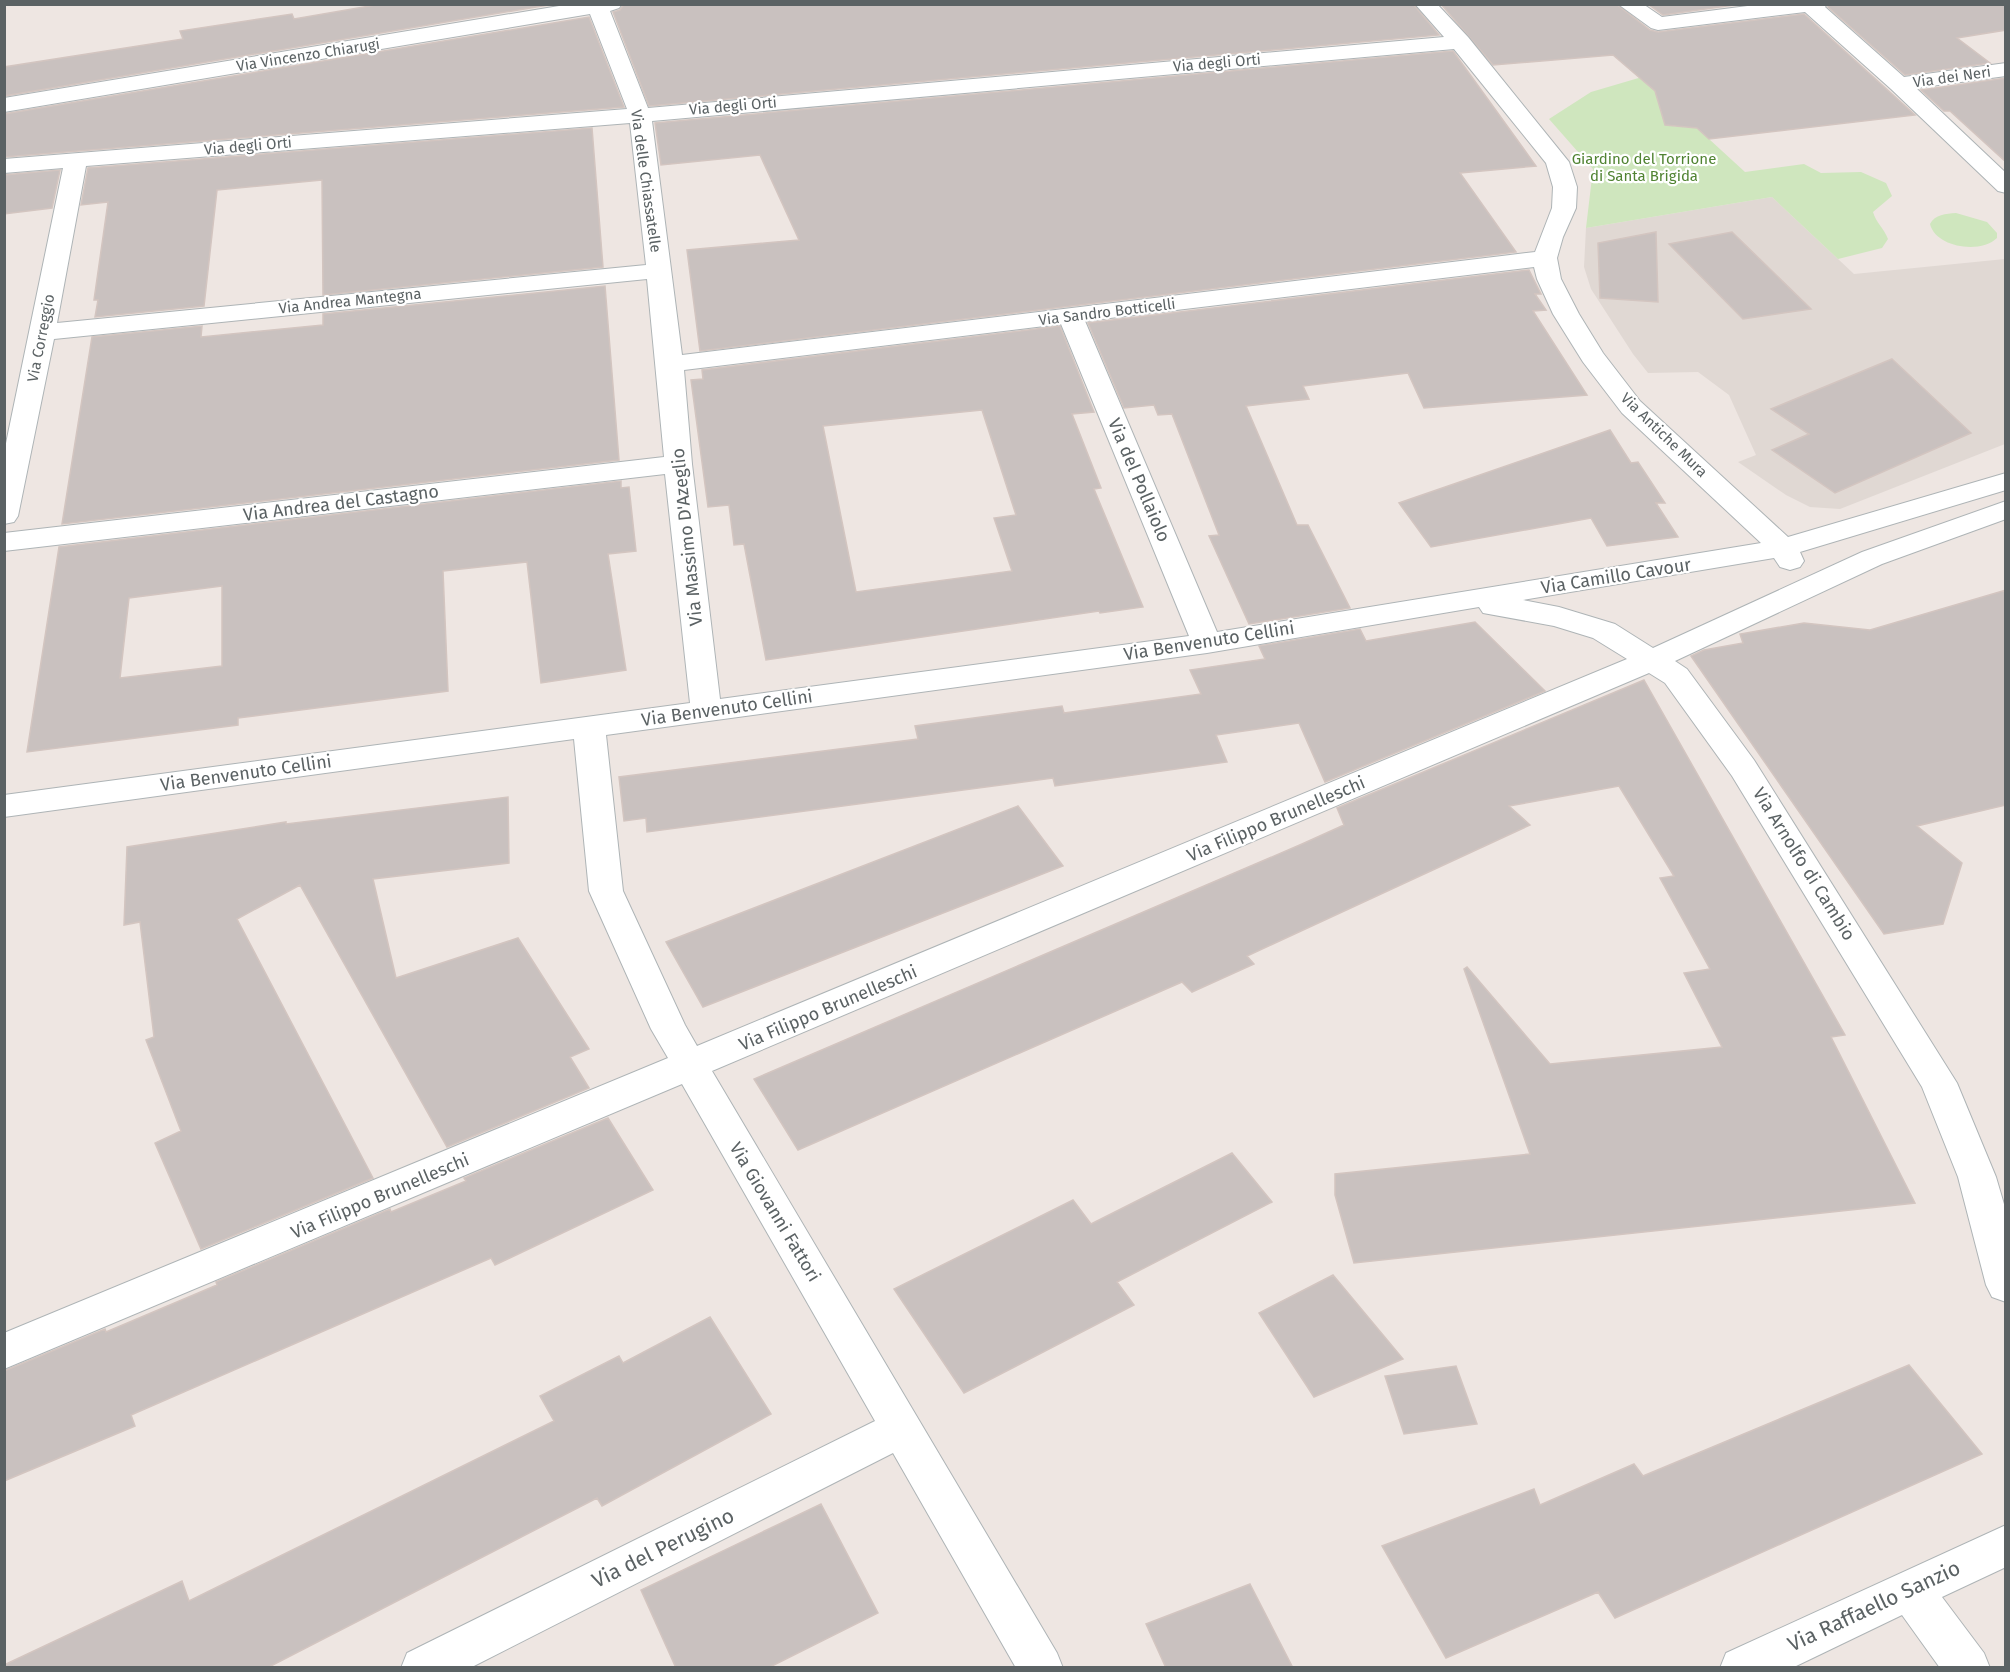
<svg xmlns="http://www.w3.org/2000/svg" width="2010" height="1672" viewBox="0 0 2010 1672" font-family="'Fira Sans',sans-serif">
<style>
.education{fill:#e0d8d3}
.green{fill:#cfe6be}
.building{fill:#c9c1bf;stroke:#d3c5c0;stroke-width:1.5;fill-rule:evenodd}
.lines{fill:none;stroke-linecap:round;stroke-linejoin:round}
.street-casing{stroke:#aeb4b6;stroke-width:2}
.street{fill:#fff;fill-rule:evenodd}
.labels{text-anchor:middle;stroke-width:4.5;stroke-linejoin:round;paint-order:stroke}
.far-street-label{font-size:15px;fill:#5b6264;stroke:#fff}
.far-park-label{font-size:15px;fill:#508332;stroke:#fff}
.street-label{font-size:18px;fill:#5b6264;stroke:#fff}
.near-street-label{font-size:21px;fill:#5b6264;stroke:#fff}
</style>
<rect width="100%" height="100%" fill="#eee6e2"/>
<path class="education" d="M 1772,197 L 1854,274 L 2005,259 L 2005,444 L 1840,509 L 1810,507 L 1786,495 L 1738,462 L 1756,455 L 1729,395 L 1698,372 L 1648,373 L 1633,354 L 1591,289 L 1584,267 L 1586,228 Z"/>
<path class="green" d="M 1642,77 L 1676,109 L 1664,120 L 1672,126 L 1697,128 L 1745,172 L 1804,164 L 1821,173 L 1861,172 L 1886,183 L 1892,196 L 1873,212 C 1876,223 1884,228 1888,239 L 1882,248 L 1838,259 L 1772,197 L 1586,228 L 1593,169 L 1549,119 L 1591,92 Z
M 1956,213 L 1987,222 L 1997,233 L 1997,238 C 1981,254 1936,248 1930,224 C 1935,214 1946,214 1956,213 Z"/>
<path class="building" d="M 381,4 L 554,4 L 4,96 L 4,67 L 183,39 L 180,31 L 292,14 L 294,19 Z
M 624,4 L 1413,4 L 1439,35 L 649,106 L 613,12 L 620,10 Z
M 1441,4 L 1616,4 L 1650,30 L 1658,32 L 1804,14 L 1915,115 L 1709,139 L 1697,128 L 1665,125 L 1655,91 L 1613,55 L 1493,65 Z
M 1648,4 L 1741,4 L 1663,15 Z
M 1829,4 L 2006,4 L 2006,30 L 1957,38 L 1990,63 L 1905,75 L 1828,7 Z
M 589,17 L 624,107 L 4,157 L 4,114 Z
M 1453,51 L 1536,166 L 1460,173 L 1516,252 L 700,351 L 687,250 L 799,240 L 760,155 L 661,165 L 655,123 Z
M 2006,78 L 2006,162 L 1950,111 L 1944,111 L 1921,90 Z
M 592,128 L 603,267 L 323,295 L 322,180 L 217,190 L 204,306 L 95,317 L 98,300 L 94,300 L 108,202 L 81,205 L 88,168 Z
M 60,170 L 52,208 L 4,214 L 4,175 Z
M 1656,232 L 1658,302 L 1600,298 L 1598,243 Z
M 1732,232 L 1811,309 L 1743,319 L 1669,244 Z
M 1529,270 L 1541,294 L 1535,294 L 1546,310 L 1533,311 L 1587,395 L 1424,408 L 1408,373 L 1303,386 L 1309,399 L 1246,406 L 1297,525 L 1308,525 L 1350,608 L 1249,624 L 1209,536 L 1219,535 L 1172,414 L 1158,415 L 1154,405 L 1124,408 L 1088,323 Z
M 605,286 L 619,460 L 62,524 L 92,337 L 202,326 L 201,337 L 323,325 L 323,314 Z
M 1060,326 L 1094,412 L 1072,414 L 1101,488 L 1094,489 L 1143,607 L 1100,613 L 1099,611 L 766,660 L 744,544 L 734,545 L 729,505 L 708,507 L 691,380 L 703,379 L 702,370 ZM 982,410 L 1016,515 L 994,518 L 1012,571 L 856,592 L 823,426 Z
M 1892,359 L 1971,433 L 1835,493 L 1772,450 L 1809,434 L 1771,409 Z
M 1610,430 L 1631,463 L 1638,462 L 1665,503 L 1656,503 L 1678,537 L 1607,546 L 1591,518 L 1431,547 L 1399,503 Z
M 621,481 L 621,488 L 629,487 L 636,551 L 608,554 L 626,670 L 541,683 L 527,562 L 443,571 L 448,691 L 238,718 L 238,725 L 27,752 L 59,547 ZM 222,586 L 222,666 L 120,678 L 129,598 Z
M 2006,590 L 2006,805 L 1917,826 L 1962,863 L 1943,924 L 1884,934 L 1691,656 L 1704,650 L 1743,643 L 1740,634 L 1804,623 L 1870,630 Z
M 1475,622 L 1545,691 L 1325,782 L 1299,723 L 1216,735 L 1227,762 L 1055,786 L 1053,778 L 647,832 L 646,818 L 624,821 L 619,777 L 918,739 L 915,726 L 1062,706 L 1064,713 L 1201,694 L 1190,670 L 1265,659 L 1259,646 L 1360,629 L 1366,641 Z
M 1644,680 L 1845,1035 L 1831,1037 L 1915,1203 L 1354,1263 L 1335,1195 L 1335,1174 L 1530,1154 L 1464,969 L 1467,967 L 1550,1064 L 1722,1047 L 1684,973 L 1710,969 L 1660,878 L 1674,876 L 1619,786 L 1509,806 L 1530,825 L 1247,956 L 1254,964 L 1192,992 L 1182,982 L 798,1150 L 754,1079 L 1302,844 L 1344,825 L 1337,808 Z
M 508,797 L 509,863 L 373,879 L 396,978 L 518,938 L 589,1049 L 570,1057 L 589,1088 L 447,1147 L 300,885 L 237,919 L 373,1178 L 201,1249 L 155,1143 L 181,1131 L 146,1040 L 154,1037 L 140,922 L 124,925 L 127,847 L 286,822 L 286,824 Z
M 1018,806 L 1063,866 L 703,1007 L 666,942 Z
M 608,1118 L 653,1190 L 495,1265 L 491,1258 L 131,1415 L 135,1426 L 4,1481 L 4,1371 L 105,1329 L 106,1332 L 217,1285 L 216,1282 L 390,1209 L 391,1212 L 466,1181 L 464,1178 Z
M 1232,1153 L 1272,1202 L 1117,1282 L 1134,1305 L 964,1393 L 894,1289 L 1073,1200 L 1091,1224 Z
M 1333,1275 L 1403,1359 L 1314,1397 L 1259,1313 Z
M 710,1317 L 771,1414 L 602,1506 L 597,1498 L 267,1668 L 4,1668 L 4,1665 L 182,1581 L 189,1601 L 554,1421 L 540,1396 L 619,1356 L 623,1363 Z
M 1909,1365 L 1982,1454 L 1615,1618 L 1598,1592 L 1446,1658 L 1382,1546 L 1534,1489 L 1540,1505 L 1634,1464 L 1643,1476 Z
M 1456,1366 L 1477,1424 L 1404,1434 L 1385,1376 Z
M 821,1504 L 878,1613 L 768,1668 L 676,1668 L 641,1590 Z
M 1250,1584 L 1293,1668 L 1166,1668 L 1146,1624 Z"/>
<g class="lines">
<defs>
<path id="street" d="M 571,4 L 622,4 L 619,8 L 610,11 L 648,108 L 1444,37 L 1415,4 L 1437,4 L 1468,37 L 1569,162 L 1577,187 L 1576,208 L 1563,237 L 1557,258 L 1561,279 L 1579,314 L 1603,353 L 1640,401 L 1788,537 L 2006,473 L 2006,490 L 1800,552 L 1804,561 L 1800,567 L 1790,570 L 1780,567 L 1774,558 L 1523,600 L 1559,607 L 1615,624 L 1653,648 L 1862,552 L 2006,501 L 2006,519 L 1882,564 L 1675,661 L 1687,669 L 1754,760 L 1957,1083 L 1996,1177 L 2006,1211 L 2006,1302 L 1992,1297 L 1986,1285 L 1958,1177 L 1922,1087 L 1732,776 L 1665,683 L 1649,673 L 712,1071 L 1057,1653 L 1063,1668 L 1016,1668 L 893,1453 L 470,1668 L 401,1668 L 407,1653 L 875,1421 L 682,1084 L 4,1369 L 4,1333 L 668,1058 L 651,1029 L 589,891 L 574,739 L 4,817 L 4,795 L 690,703 L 665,474 L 4,551 L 4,533 L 664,457 L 647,279 L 54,339 L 18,516 L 14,522 L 4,524 L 4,453 L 63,168 L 4,173 L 4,159 L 627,109 L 590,14 L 4,112 L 4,98 ZM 1454,49 L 1546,163 L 1553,187 L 1552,208 L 1535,252 L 682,355 L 652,121 ZM 630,123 L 646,265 L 57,323 L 86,166 ZM 1534,267 L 1537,279 L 1553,314 L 1583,362 L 1622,413 L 1761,543 L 1217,632 L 1085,321 ZM 1061,324 L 1189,636 L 720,699 L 692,464 L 684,370 ZM 1479,607 L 1483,613 L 1554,626 L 1593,638 L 1627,659 L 697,1046 L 685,1025 L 623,891 L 606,735 L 1207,653 Z
M 1618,4 L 1643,4 L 1662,17 L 1763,4 L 1827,4 L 1825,7 L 1904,77 L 2006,63 L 2006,76 L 1916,88 L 2006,173 L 2006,193 L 1998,191 L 1891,89 L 1805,12 L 1658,30 L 1651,28 Z
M 2006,1525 L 2006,1567 L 1942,1597 L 1984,1653 L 1990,1668 L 1940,1668 L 1902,1615 L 1792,1668 L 1720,1668 L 1726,1653 Z"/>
</defs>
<use href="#street" class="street-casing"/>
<use href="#street" class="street"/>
</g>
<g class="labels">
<g class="far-street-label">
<text transform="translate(308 55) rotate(-9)" y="5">Via Vincenzo Chiarugi</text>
<text transform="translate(1217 63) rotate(-5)" y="5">Via degli Orti</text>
<text transform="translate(1952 77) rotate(-8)" y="5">Via dei Neri</text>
<text transform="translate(733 106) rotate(-5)" y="5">Via degli Orti</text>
<text transform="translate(248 146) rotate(-5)" y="5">Via degli Orti</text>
<text transform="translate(646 181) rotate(82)" y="5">Via delle Chiassatelle</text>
<text transform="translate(350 301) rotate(-6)" y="5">Via Andrea Mantegna</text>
<text transform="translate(1107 312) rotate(-7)" y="5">Via Sandro Botticelli</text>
<text transform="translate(41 338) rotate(-79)" y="5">Via Correggio</text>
<text transform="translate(1664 435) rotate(44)" y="5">Via Antiche Mura</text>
</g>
<g class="far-park-label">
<text x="1644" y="164">Giardino del Torrione<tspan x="1644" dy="17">di Santa Brigida</tspan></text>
</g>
<g class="street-label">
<text transform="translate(1139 480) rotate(67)" y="6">Via del Pollaiolo</text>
<text transform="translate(341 503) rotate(-7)" y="6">Via Andrea del Castagno</text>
<text transform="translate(687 537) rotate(-96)" y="6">Via Massimo D'Azeglio</text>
<text transform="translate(1616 576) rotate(-9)" y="6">Via Camillo Cavour</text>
<text transform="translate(1209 641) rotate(-9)" y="6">Via Benvenuto Cellini</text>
<text transform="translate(727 708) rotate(-8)" y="6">Via Benvenuto Cellini</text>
<text transform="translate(246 773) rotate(-8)" y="6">Via Benvenuto Cellini</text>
<text transform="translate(1276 819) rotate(-23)" y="6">Via Filippo Brunelleschi</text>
<text transform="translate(1804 864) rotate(58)" y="6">Via Arnolfo di Cambio</text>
<text transform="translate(828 1008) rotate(-23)" y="6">Via Filippo Brunelleschi</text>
<text transform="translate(380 1196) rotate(-23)" y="6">Via Filippo Brunelleschi</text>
<text transform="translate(775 1212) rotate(59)" y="6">Via Giovanni Fattori</text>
</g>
<g class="near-street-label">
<text transform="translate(663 1548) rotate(-26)" y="7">Via del Perugino</text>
<text transform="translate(1874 1606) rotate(-25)" y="7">Via Raffaello Sanzio</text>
</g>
</g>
<rect width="2010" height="1672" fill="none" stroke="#5b6264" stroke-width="12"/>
</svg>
